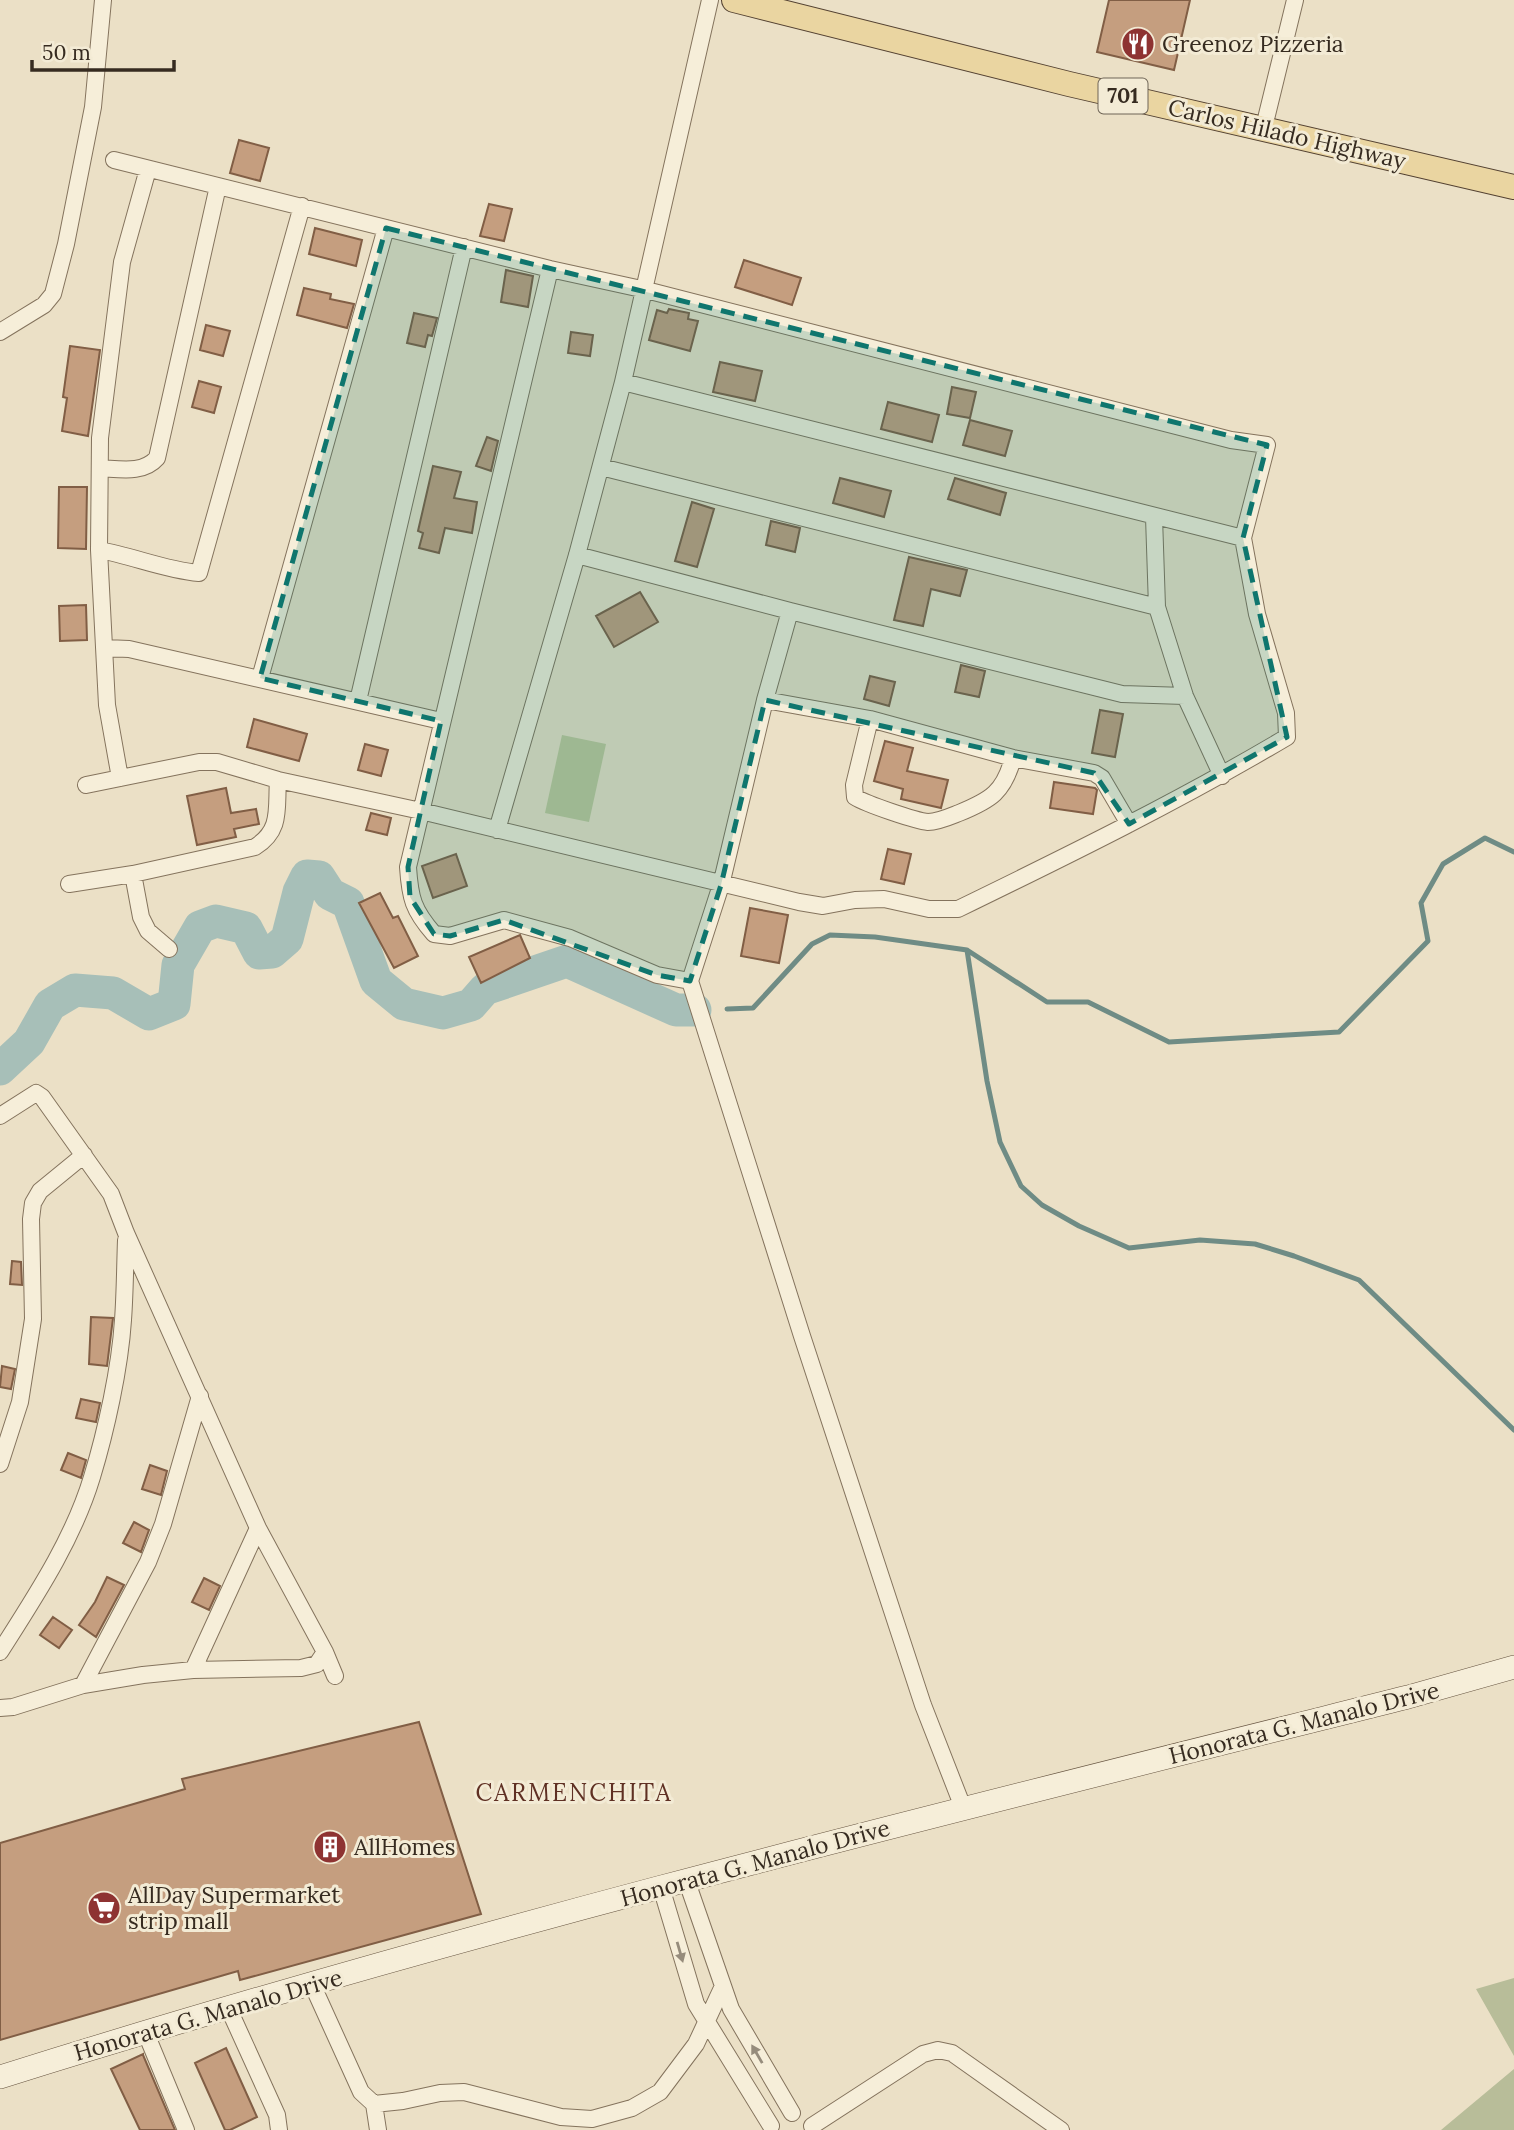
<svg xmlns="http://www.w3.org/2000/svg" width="1514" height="2130" viewBox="0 0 1514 2130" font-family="Lora,serif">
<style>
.green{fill:#c2c89b}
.cemetery{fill:#b8bd99}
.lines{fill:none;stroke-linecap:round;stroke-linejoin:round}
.stream{stroke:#6f8c85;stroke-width:5}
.river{stroke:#a7bfb8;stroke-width:33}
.building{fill:#c59e7f;stroke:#815e45;stroke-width:2}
.street-casing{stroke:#84735d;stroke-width:18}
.secondary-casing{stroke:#665440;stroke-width:24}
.primary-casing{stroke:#534131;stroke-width:26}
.street{stroke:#f6eed9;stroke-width:16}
.secondary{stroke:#f6eed9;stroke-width:23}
.primary{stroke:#ead5a1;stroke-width:24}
.oneway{fill:#968c7c}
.marked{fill:#0f766e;fill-opacity:0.2;stroke:#0f766e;stroke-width:5;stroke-dasharray:14 9;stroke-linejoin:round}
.labels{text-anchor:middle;stroke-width:6;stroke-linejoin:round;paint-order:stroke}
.shield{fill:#f3ebd5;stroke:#6f6556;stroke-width:2}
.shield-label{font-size:21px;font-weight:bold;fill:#362b20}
.poi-label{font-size:23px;fill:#362b20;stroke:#f3ebd5;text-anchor:start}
.street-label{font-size:23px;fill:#362b20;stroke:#f3ebd5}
.neighbourhood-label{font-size:24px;letter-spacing:2px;fill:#5f3023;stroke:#f3ebd5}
</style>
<rect width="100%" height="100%" fill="#ebe0c6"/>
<path class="green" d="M 562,735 L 606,744 L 589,822 L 545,813 Z"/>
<path class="cemetery" d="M 1514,1978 L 1514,2056 L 1476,1989 Z
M 1514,2069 L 1514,2130 L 1441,2130 Z"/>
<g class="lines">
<path class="stream" d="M 967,950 L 987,1081 L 1000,1142 L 1021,1186 L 1042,1205 L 1079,1226 L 1129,1248 L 1200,1240 L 1255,1244 L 1294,1256 L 1359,1280 L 1514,1430
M 727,1009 L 753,1008 L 812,944 L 830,935 L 875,937 L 967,950 L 1047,1002 L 1088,1002 L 1169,1042 L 1339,1032 L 1428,941 L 1421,903 L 1443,864 L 1485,838 L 1514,852"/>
<path class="river" d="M 0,1069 L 29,1042 L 50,1005 L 75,990 L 113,993 L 149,1014 L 174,1004 L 178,965 L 200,927 L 216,921 L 246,928 L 259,953 L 272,952 L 287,939 L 299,892 L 307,876 L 319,877 L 330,894 L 348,903 L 376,981 L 404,1004 L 443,1013 L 471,1005 L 485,989 L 567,961 L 676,1010 L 695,1010"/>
</g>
<path class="building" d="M 1109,0 L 1190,0 L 1174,70 L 1097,52 Z
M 239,140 L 269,148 L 260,181 L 230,173 Z
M 489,204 L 512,209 L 504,241 L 480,236 Z
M 315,228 L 362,240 L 356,266 L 309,254 Z
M 744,260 L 801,278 L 792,305 L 735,287 Z
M 506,270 L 533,276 L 528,307 L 501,302 Z
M 304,288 L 331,294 L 330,299 L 354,304 L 347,328 L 297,315 Z
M 669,309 L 689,313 L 688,319 L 698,321 L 690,351 L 649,340 L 657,310 L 667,313 Z
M 414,313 L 437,318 L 432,336 L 428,335 L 425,347 L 407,343 Z
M 206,325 L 230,331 L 223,356 L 200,350 Z
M 571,332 L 593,335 L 590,356 L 568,353 Z
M 70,346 L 100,350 L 88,436 L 62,431 L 67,398 L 63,397 Z
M 720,362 L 762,371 L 755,401 L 713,392 Z
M 199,381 L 221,387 L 214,413 L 192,407 Z
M 952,387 L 976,392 L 970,418 L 947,414 Z
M 888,402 L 939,415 L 932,442 L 881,429 Z
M 970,420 L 1012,431 L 1005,456 L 963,445 Z
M 487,437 L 498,441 L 491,471 L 476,466 Z
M 433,466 L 461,472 L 454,498 L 477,502 L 472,533 L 445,528 L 439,553 L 419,548 L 423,533 L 418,531 Z
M 840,478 L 891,491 L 884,517 L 833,503 Z
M 955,478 L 1006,493 L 1000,515 L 948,499 Z
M 59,487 L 87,487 L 86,549 L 58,548 Z
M 692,502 L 714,509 L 697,567 L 675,561 Z
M 771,521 L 800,528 L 795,552 L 766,545 Z
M 909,557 L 967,570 L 960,596 L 931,589 L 923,626 L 894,620 Z
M 640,592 L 658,622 L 614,647 L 596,616 Z
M 86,605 L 87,640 L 60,641 L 59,606 Z
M 961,665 L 985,671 L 979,697 L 955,692 Z
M 870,676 L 895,682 L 889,706 L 864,699 Z
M 1100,710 L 1123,714 L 1115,757 L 1092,753 Z
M 254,719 L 307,734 L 299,761 L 247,747 Z
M 885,741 L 913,748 L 907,771 L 948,780 L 941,808 L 901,799 L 903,789 L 874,781 Z
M 365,744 L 388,750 L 381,776 L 358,770 Z
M 1054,782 L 1095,788 L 1097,790 L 1093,814 L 1050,808 Z
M 226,788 L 231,813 L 256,809 L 259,824 L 234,829 L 236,837 L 197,845 L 187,796 Z
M 371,813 L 391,818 L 387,835 L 366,830 Z
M 888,849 L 911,854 L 904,884 L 881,879 Z
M 456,854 L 467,886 L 433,898 L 422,866 Z
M 380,893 L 393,918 L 398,916 L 418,956 L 394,968 L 359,903 Z
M 750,908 L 788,915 L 779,963 L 741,956 Z
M 520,935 L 530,958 L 481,983 L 469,957 Z
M 12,1261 L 21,1262 L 22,1285 L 10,1284 Z
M 91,1317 L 113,1318 L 107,1366 L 89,1364 Z
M 2,1366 L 15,1369 L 11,1389 L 0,1387 Z
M 81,1399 L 100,1403 L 96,1422 L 76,1418 Z
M 68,1453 L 86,1460 L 81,1478 L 61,1470 Z
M 150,1465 L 167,1471 L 161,1495 L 142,1489 Z
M 134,1522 L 149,1530 L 141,1552 L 123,1543 Z
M 107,1577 L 124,1585 L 96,1637 L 79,1625 L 95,1602 Z
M 204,1578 L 220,1586 L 209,1610 L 192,1602 Z
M 53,1617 L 72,1630 L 59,1648 L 40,1635 Z
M 419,1722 L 481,1914 L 240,1980 L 238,1971 L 0,2040 L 0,1843 L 185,1789 L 182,1779 Z
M 226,2048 L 257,2117 L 230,2130 L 225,2130 L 195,2063 Z
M 143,2054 L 143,2055 L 175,2130 L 140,2130 L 111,2069 Z"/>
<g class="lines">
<defs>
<path id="street" d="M 1264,127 L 1295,0
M 550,269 L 408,867 C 410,898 413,910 434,934 L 450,936 L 504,920 L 570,938 L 657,975 L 690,981
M 0,332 L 44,305 L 53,294 L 66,244 L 93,107 L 103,0
M 623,382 L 1243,538
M 601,467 L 1157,607
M 100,468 C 120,469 143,474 157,458 L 218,186
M 1154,517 L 1157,607 L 1185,696 L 1222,776
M 99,550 C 133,556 165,570 199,573 L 302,206
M 577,555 L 790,611 L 1122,694 L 1185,696
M 790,611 L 765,700 L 721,885 L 690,981 L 802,1336 L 923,1705 L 964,1810
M 105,648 L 129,649 L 441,721
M 260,678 L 386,228
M 765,700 L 870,719 L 1013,758 L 1094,773 L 1102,778 L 1129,824
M 358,701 L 464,247
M 870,719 L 854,785 L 855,797 C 866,804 916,821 928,822 C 938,822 949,817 959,813 C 991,800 1004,792 1013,758
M 120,778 L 107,705 L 99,550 L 100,438 L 122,262 L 148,169
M 86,785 L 199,762 L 217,762 L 278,780 L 421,811 L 799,902 L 823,906 L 855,900 L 884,899 L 929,909 L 958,909 C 1069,855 1181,800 1287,737 L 1286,713 L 1257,614 L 1243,538 L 1267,445 L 1231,440 L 646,290 L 550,269 L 114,160
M 497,830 L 577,555 L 623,382 L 710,0
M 133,874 L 141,917 L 148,931 L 169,949
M 69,884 L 133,874 L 255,847 C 282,830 276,809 278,780
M 0,1116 L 36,1093 L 42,1097 L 111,1194 L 126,1233 L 258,1528 L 325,1652 L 335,1676
M 0,1464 L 20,1402 L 33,1319 L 31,1219 L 33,1203 L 40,1191 L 84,1155
M 0,1652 C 35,1597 73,1540 92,1477 C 106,1431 120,1368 123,1320 C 125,1293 125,1266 126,1240
M 193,1670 L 258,1528
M 83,1685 L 148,1562 L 163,1524 L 200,1396
M 0,1708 L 13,1707 L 83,1685 L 143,1675 L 193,1670 L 301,1668 L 317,1664 L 325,1652
M 686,1879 L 731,2009 L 792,2113
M 661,1887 L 696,2004 L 771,2126
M 312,1984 L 361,2092 L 374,2104 L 403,2101 L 440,2093 L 464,2092 L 561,2117 L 592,2119 L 632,2108 L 660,2092 L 696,2044 L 723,1986
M 228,2007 L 277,2115 L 279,2130
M 145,2031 L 186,2130
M 374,2104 L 378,2130
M 812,2126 L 923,2054 L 938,2050 L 952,2053 L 1061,2130"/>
<path id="secondary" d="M 0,2077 C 464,1931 936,1815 1408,1697 L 1514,1667"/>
<path id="primary" d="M 734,0 L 1069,84 L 1514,187"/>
</defs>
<use href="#street" class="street-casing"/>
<use href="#secondary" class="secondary-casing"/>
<use href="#primary" class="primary-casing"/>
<use href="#street" class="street"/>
<use href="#secondary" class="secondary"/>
<use href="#primary" class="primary"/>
</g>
<defs><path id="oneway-solid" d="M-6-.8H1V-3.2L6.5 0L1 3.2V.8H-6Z" transform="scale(1.75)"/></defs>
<g class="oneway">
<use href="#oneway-solid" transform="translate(680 1952) rotate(74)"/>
<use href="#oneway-solid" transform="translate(757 2054) rotate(-120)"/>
</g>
<path class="marked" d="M 386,228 L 1267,445 L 1243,538 L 1287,737 L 1129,824 L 1094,773 L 765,700 L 721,885 L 690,981 L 657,975 L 504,920 L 450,936 L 434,934 L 410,897 L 408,867 L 441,721 L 260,678 Z"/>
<defs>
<symbol id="restaurant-disc" viewBox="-11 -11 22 22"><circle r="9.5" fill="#8e3332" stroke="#f3ebd5"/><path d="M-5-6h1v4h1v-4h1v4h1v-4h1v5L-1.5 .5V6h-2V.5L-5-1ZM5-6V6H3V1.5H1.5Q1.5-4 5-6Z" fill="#fff"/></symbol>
<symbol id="building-disc" viewBox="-11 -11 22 22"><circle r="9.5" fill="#8e3332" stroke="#f3ebd5"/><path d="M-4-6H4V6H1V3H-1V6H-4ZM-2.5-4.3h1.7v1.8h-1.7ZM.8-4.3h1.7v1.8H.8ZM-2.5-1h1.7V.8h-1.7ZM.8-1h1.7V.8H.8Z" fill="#fff"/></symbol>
<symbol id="supermarket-disc" viewBox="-11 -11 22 22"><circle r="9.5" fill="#8e3332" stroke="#f3ebd5"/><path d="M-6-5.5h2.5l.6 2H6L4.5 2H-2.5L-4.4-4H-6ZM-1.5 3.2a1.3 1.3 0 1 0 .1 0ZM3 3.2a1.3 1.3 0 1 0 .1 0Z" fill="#fff"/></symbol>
</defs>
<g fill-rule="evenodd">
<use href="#restaurant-disc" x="1119" y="25" width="38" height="38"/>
<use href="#building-disc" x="311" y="1828" width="38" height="38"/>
<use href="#supermarket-disc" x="85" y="1889" width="38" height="38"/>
</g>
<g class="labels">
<rect class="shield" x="1098.5" y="78.5" width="49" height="35" rx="5"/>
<g class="shield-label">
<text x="1123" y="103">701</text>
</g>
<g class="poi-label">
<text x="1162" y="52">Greenoz Pizzeria</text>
<text x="354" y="1855">AllHomes</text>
<text x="128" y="1903">AllDay Supermarket<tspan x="128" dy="26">strip mall</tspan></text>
</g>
<g class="street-label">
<text transform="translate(1287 134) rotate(13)" y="8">Carlos Hilado Highway</text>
<text transform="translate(1304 1723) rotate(-14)" y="8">Honorata G. Manalo Drive</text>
<text transform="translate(755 1863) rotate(-15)" y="8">Honorata G. Manalo Drive</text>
<text transform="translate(208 2015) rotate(-16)" y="8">Honorata G. Manalo Drive</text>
</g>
<g class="neighbourhood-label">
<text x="574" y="1801">CARMENCHITA</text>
</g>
</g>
<path d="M32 60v10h142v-10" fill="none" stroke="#362b20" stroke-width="3.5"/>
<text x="42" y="60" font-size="21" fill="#362b20" stroke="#f3ebd5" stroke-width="5" paint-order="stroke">50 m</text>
</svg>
